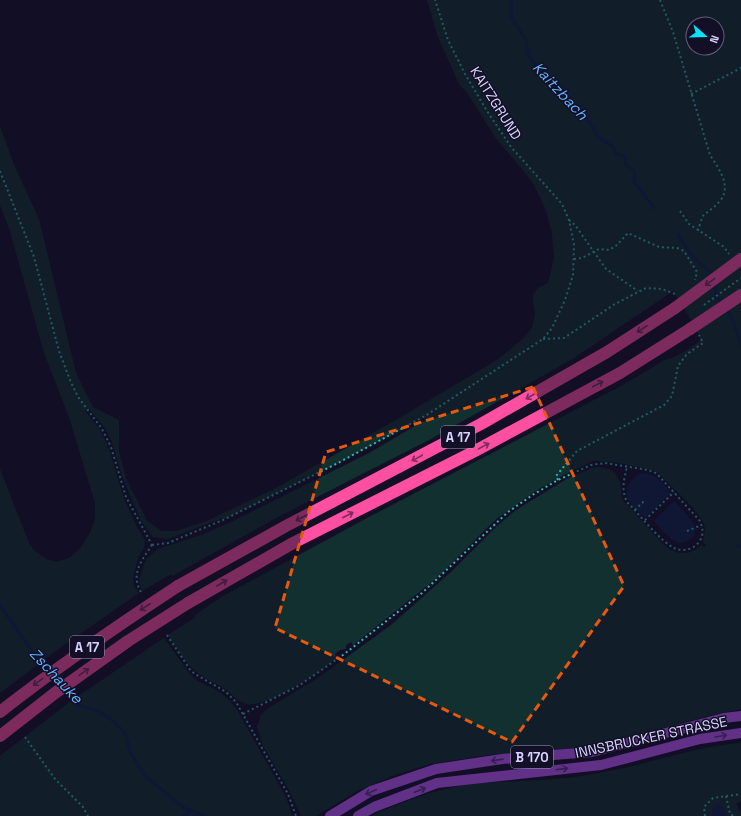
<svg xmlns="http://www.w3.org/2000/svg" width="741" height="816" viewBox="0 0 741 816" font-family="'Space Grotesk',sans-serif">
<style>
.green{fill:#12302f;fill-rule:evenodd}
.water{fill:#0c2248}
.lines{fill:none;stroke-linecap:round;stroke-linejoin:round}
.stream{stroke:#0c2248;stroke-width:3}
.path{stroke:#2fb8b0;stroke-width:2;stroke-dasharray:2 3;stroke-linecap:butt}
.primary{stroke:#c25bff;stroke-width:10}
.highway{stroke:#ff4fa3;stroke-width:12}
.highway-bridge{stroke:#ff4fa3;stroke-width:12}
.oneway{stroke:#7d2c5e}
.oneway2{stroke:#623188}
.marked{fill:none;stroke:#e8590c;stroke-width:3;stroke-dasharray:8 5;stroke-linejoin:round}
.labels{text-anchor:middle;stroke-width:3;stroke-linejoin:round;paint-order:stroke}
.shield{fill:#130f26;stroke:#9e99be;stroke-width:1}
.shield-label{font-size:13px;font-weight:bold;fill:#d9d4ff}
.street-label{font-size:14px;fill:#d9d4ff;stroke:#130f26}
.water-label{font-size:15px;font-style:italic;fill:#62b6ff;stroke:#130f26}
</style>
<rect width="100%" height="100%" fill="#130f26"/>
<path class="green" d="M 427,0 L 741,0 L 741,709 L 704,717 L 617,741 L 590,747 L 488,755 L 430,764 L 395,775 L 357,791 L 316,816 L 301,816 L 289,790 L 263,746 L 257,727 L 261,715 L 267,709 L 318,678 L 391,625 L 452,571 L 497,526 L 516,510 L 568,478 L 592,468 L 599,467 L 609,469 L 615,473 L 620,482 L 622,499 L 664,545 C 676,555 689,557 701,545 L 705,547 L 706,545 L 703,542 C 704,536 706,530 704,524 C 699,511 670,485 658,473 L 653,470 L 618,463 L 600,461 L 593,461 L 564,475 L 539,489 L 495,520 L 437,578 L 353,645 L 351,642 L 346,645 L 346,649 L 340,650 L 335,654 L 337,658 C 320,672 267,708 246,704 C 237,702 230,691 222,687 C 214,682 205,679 198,673 C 185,664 177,648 168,635 L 196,617 L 195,615 L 223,596 L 367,518 L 623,385 L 668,358 L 670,359 L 686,351 L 701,340 L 690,318 L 673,291 L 574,358 L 509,395 L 431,439 L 276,518 L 172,576 L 171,574 L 142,591 L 139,581 L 144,564 L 147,558 L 158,549 L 204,534 L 229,523 L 369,453 L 425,420 L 425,417 L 338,463 L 223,520 L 223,518 L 168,539 L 153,537 L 141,521 L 122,476 L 112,442 L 105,428 L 89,409 L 85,411 L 100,430 L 109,449 L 124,499 L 137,527 L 145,540 L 144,548 L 138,558 L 133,578 L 134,586 L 139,593 L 61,647 L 0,693 L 0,469 L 29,543 L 34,550 L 46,559 L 57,562 L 69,558 L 79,550 L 90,533 L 95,519 L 95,503 L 69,417 L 44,353 L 10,231 L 0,205 L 0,126 L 14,165 L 39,219 L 76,373 L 93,407 L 119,420 L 119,452 L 126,478 L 147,521 L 162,531 L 176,531 L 209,520 L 276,488 L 401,417 L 497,360 L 523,339 L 532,328 L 535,314 L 533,300 L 533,295 L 538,288 L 548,283 L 554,258 L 552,234 L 546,210 L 534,185 L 527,175 L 495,137 L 468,94 L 459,84 L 438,37 ZM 693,24 L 717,24 L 717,48 L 693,48 Z
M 164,638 L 189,673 L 196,680 L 221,693 L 230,701 L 237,710 L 286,797 L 292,816 L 0,816 L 0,756 L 71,701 Z
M 741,743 L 741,801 L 737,803 L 739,811 L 741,812 L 741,816 L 726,816 L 713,808 L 712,816 L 371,816 C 398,804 425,793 454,787 C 487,781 521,782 554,779 C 574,778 594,774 614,770 C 657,762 697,746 741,743 Z"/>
<path class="water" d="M 643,473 C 657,474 662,483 671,493 L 645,518 C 640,513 633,508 629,501 C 622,489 631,477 643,473 Z
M 674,501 C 683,511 708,531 687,541 C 683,543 678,543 675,541 C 667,537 660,528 654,521 Z
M 718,804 L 723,807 L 726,816 L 712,816 L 713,808 Z"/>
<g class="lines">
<path class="stream" d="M 512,0 L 511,17 L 526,40 L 529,57 L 569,102 L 583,112 L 598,137 L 613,147 L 616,154 L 625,157 L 626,165 L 635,172 L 634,181 L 654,208
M 678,234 L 691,255 L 712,274 L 713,277
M 715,282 L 716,297 L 723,304
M 726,308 L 734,323 L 741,346
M 738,545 L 741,546
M 0,605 L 34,654 L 49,671
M 52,675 L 61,684
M 64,689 L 78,705 L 98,711 L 115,722 L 126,735 L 130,752 L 145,776 L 184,808 L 205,816
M 182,816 L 192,811"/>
<path class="path" d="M 660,0 L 673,32 L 710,155 C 719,169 732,186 720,201 C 715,207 708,211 703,216 C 701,220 699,227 698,231
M 691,94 L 741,68
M 0,171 L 34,257 L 59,351 L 70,380 L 78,397 L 102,429 L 111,447 L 126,497 L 152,545
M 680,211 L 689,224 L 724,247 L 729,254
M 569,220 L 575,225 L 606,269 L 638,291
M 574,259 L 582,258 L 599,249 L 609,250 L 617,245 L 628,233 L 659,247 L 677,248 L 684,251 L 697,272 L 695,280
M 704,305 L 741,278
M 543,339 L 564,338 L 615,304 L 646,288 L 662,289 L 675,294
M 558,480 L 556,476 L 577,451 L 664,405 L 672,396 L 678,366 L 687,354 L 703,343 L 699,335
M 635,510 L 645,500
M 645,520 L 674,492
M 687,531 L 702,525
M 152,545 L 168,543 L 223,520 L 338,463 L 425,416 L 543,339 L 552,328 L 565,300 L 573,275 L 574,245 L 569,220 L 562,204 L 511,147 L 487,111 L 465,74 L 448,40 L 435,0
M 141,592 C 130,574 142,560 152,545
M 167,635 L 191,671 L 200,677 L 216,686 L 226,692 L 236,702 L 288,794 L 296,816
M 243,714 L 300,685 L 343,655 L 422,593 L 508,512 L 534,494 L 558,480 L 591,465 L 605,463 L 648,470 L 654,472 L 658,475 L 700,521 C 703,529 704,535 699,542 C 693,550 682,552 674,548 C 659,540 639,514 627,502 C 621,490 624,479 627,467
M 25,737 L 55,779 L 83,807 L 88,816
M 726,796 L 730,814 L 734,816
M 705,816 L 704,807 L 713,798 L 741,794"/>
<path class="primary" d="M 330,816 L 371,791 L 436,769 L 502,759 L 592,752 L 724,718 L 741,716
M 358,816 L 374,807 L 437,783 L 601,765 L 700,739 L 741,733"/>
<path class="highway" d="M 178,586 L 286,526 L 481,424 L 607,352 L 675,308
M 188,603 L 293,543 L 475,451 L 620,373 L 690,329"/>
<path class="highway-bridge" d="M 675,308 L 741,259
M 690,329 L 741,295
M 0,712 C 57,667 117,626 178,586
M 0,736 L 55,693 L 128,641 L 188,603"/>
</g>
<defs><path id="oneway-shaft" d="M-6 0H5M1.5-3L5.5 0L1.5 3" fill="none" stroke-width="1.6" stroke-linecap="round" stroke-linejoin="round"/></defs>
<g class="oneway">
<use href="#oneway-shaft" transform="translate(710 282) rotate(144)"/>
<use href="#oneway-shaft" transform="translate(642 329) rotate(147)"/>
<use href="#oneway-shaft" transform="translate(598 384) rotate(-28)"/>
<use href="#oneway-shaft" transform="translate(531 396) rotate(150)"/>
<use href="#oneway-shaft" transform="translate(484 446) rotate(-28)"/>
<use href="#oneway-shaft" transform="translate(417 458) rotate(152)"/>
<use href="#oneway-shaft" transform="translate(348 515) rotate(-27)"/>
<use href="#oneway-shaft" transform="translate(301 518) rotate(153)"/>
<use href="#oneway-shaft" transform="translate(222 583) rotate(-30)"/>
<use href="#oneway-shaft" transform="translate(145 607) rotate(147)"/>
<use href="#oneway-shaft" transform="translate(84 672) rotate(-35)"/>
<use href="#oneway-shaft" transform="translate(38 682) rotate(144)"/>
</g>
<g class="oneway2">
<use href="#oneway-shaft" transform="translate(721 736) rotate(-9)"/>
<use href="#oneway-shaft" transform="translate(497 760) rotate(172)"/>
<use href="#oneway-shaft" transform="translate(562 769) rotate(-7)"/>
<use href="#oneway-shaft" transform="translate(420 790) rotate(-21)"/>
<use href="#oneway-shaft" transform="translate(371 792) rotate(155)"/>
</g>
<path d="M0 0H741V816H0ZM 533,387 L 624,586 L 512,742 L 275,628 L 326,452 Z" fill="#130f26" fill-opacity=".55" fill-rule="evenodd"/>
<path class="marked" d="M 533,387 L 624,586 L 512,742 L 275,628 L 326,452 Z"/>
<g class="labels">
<g class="shield">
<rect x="441" y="426" width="34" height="22" rx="3"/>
<rect x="70" y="636" width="34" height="22" rx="3"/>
<rect x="511" y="746" width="42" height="22" rx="3"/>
</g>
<g class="shield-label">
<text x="458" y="442">A 17</text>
<text x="87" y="652">A 17</text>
<text x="532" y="762">B 170</text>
</g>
<g class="street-label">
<text transform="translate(496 103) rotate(58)" y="5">KAITZGRUND</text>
<text transform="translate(651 737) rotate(-12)" y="5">INNSBRUCKER STRASSE</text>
</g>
<g class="water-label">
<text transform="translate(560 91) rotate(47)" y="5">Kaitzbach</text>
<text transform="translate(56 676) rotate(47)" y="5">Zschauke</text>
</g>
</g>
<g transform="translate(705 36) rotate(110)"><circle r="19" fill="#130f26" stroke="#625e7d"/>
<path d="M0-3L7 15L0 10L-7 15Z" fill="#00e5ff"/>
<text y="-6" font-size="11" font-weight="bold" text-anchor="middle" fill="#d9d4ff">N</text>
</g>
</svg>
